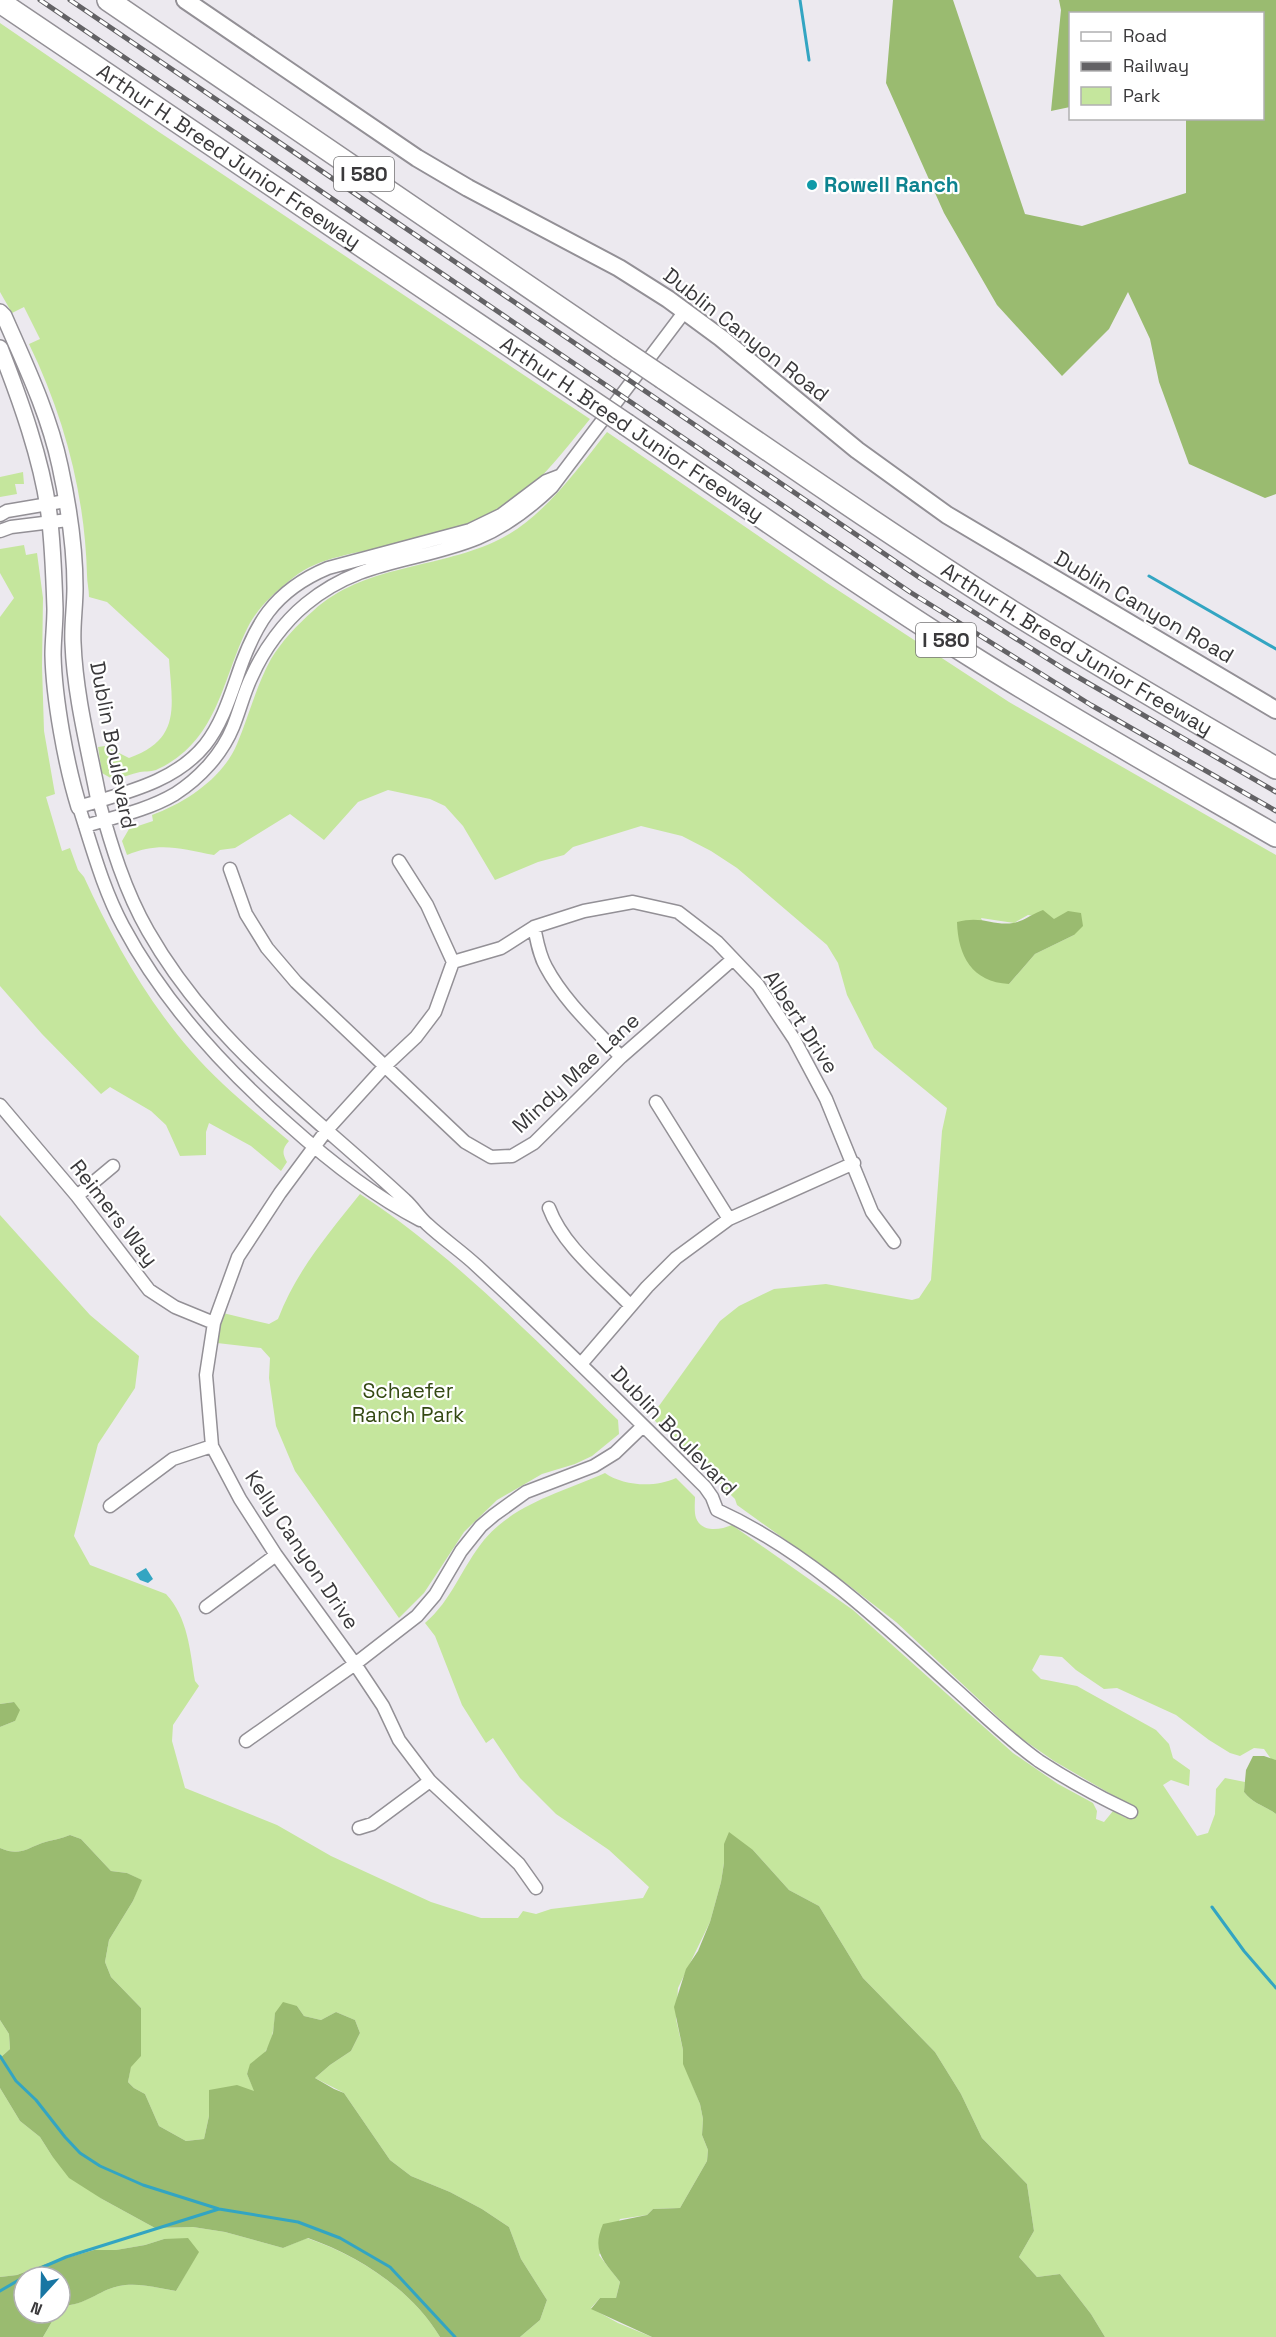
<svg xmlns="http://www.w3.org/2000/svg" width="1276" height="2337" viewBox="0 0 1276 2337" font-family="'Space Grotesk',sans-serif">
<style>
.green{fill:#c5e69d;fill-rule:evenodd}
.forest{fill:#9abb70}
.water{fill:#33a5c2}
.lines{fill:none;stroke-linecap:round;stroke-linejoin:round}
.stream{stroke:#33a5c2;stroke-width:3}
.minor-casing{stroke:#939096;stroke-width:15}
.tertiary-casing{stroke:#939096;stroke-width:18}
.secondary-casing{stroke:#939096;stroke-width:20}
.motorway-casing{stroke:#939096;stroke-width:24}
.minor{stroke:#fff;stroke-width:12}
.tertiary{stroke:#fff;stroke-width:15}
.secondary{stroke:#fff;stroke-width:16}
.motorway{stroke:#fff;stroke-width:21}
.rail-casing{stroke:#636265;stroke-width:5}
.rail{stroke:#fff;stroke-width:3;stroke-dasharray:9;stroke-linecap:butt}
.motorway-bridge-casing{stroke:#939096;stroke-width:24;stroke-linecap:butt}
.motorway-bridge{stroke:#fff;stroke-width:21}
.culture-dot{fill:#0f9aa8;stroke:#fff;stroke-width:2}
.labels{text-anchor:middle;stroke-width:4.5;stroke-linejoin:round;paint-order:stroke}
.shield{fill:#fff;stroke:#757476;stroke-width:1.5}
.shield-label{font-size:20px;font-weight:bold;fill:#3a393b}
.street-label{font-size:21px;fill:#3a393b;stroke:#fff}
.culture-label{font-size:21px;font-weight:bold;fill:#0d838f;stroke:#fff;text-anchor:start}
.park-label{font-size:21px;fill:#344913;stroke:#fff}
</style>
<rect width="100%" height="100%" fill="#ece9ef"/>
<path class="green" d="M 0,23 L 159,132 L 590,419 C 571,442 552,467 530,488 C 492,522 437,534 388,546 C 358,553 319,557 294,577 C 277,591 261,604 250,623 C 222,676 220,740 158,769 C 153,772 146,771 140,772 C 131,774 123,777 114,780 L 102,773 L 98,747 L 105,746 L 129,758 C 182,739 172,706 169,659 L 107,602 L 89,597 C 89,590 87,582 87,575 C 85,494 64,416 29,344 L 40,339 L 24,307 L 12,313 L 0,292 Z
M 607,432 L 827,583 L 1009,702 L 1276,855 L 1276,1760 L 1271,1759 L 1264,1749 L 1254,1748 L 1240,1756 L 1230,1753 L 1209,1740 L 1176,1715 L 1117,1688 L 1104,1689 L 1076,1670 L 1062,1657 L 1040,1655 L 1032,1670 L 1041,1679 L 1077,1686 L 1156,1730 L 1169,1744 L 1173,1758 L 1190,1770 L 1189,1786 L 1171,1780 L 1163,1785 L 1197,1836 L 1208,1833 L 1215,1814 L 1216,1789 L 1225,1778 L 1245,1782 L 1244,1792 C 1253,1804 1264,1805 1276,1814 L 1276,2337 L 1105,2337 L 1091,2314 L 1060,2274 L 1037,2277 L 1019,2257 L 1034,2231 L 1027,2184 L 982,2138 L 961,2094 L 935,2052 L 863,1978 L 819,1906 L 789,1890 L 753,1850 L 724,1844 L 724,1863 L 721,1882 L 710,1922 L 678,1988 L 676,2019 L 683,2050 L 684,2064 L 700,2104 L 703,2119 L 702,2135 L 708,2150 L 707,2161 L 680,2208 L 653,2209 L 647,2215 L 620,2219 L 599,2255 L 620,2282 L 616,2298 L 600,2298 L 591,2308 L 618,2323 L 652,2337 L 520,2337 L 540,2320 L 547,2300 L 521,2259 L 509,2227 L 482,2209 L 450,2192 L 411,2176 L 390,2160 L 344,2093 L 315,2078 L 330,2065 L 351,2051 L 360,2033 L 355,2020 L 336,2012 L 321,2020 L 304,2016 L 297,2006 L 275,2014 C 274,2026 273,2041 265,2052 C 258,2062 252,2061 247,2074 L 255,2092 L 209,2090 L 209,2116 L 204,2139 L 186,2141 L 159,2126 L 145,2094 L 134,2088 L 128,2082 L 141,2008 L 111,1977 L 105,1962 L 109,1940 L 133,1901 L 141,1880 L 127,1873 L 111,1871 L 81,1839 L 70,1835 C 61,1839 51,1840 42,1843 C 24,1850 19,1856 0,1848 L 0,1727 L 15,1721 L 14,1702 L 0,1704 L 0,1215 L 90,1315 L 139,1356 L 135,1388 L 98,1444 L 74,1536 L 90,1565 L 166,1594 C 188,1618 190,1650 195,1681 L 199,1686 L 173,1725 L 172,1741 L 185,1788 L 277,1825 L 331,1856 L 431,1902 L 481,1918 L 518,1918 L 523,1911 L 536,1914 L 551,1909 L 643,1898 L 649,1887 L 609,1850 L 556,1814 L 520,1778 L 493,1738 L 486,1743 L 462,1705 L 435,1636 L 425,1623 C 452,1600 462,1567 484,1540 C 515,1503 563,1492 605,1473 C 623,1486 655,1488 676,1478 L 695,1497 C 695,1503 694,1512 696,1518 C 702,1533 720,1530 732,1525 L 853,1610 L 1013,1753 L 1058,1784 L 1093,1803 L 1097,1811 L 1096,1819 L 1104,1822 L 1113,1811 L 1126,1818 L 1133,1807 L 1054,1761 L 1018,1736 L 896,1622 L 847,1584 L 737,1505 L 735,1499 L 726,1490 L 651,1417 L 720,1321 L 739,1306 L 774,1289 L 826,1284 L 912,1300 L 919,1298 L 931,1280 L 942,1131 L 947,1108 L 874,1048 L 847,995 L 838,963 L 827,945 L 737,868 L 711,851 L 682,836 L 641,826 L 573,847 L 564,855 L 538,862 L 495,880 L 463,826 L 445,806 L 430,799 L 388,790 L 358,802 L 324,840 L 290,814 L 235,848 L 220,850 L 214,855 C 181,849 160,841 127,855 L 122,841 L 129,829 L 153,821 L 152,815 C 185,803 223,778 237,744 C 249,716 256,686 271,659 C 282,641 297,625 313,611 C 363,565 435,569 494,542 C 541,521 576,471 607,432 ZM 1028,915 L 1054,919 L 1074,935 L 1035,954 L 1009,984 L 981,918 L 1014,923 Z
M 23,472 L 24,484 L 15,484 L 17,494 L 0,497 L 0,477 Z
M 24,545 L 26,555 L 37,553 L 43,598 L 42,666 L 44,731 L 55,794 L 46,797 L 62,851 L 70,848 L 78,870 L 84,877 C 119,953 161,1026 223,1084 C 244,1104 267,1122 289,1141 C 282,1149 282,1153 287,1162 L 281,1171 L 251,1146 L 209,1123 L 206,1132 L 206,1155 L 180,1156 L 166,1125 L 151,1111 L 110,1087 L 101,1094 L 42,1034 L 0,986 L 0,617 L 14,598 L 0,573 L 0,549 Z
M 360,1194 C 453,1254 539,1344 618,1420 L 619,1434 L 592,1456 L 575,1464 L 542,1474 L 497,1500 L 464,1532 L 424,1593 L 399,1618 L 295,1471 L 276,1426 L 269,1378 L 270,1358 L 261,1348 L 217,1343 L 223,1313 L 269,1324 L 278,1319 C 296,1271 329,1233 360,1194 Z
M 0,2020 L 9,2034 L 10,2049 L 0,2058 Z
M 0,2088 L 20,2121 L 40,2137 L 52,2156 L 102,2199 L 155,2228 L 193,2227 L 225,2232 L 283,2248 L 307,2238 C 359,2256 412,2290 440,2337 L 43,2337 L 57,2313 L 60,2313 L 61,2306 C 86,2305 97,2291 119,2286 C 137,2282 158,2288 176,2291 L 198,2252 L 164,2239 L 145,2245 L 116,2250 L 94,2250 L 45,2264 L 17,2275 L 0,2277 Z"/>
<path class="forest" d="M 893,0 L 953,0 L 1025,214 L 1082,226 L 1186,193 L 1186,119 L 1262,118 L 1262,14 L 1070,14 L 1070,107 L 1051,111 L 1061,10 L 1059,0 L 1276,0 L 1276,494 L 1265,498 L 1189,464 L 1159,382 L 1150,339 L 1128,292 L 1109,329 L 1062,376 L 997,305 L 944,213 L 886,83 Z
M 1043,910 L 1054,919 L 1068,911 L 1081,913 L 1083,926 L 1074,935 L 1035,954 L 1009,984 C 972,982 958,956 957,922 C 982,915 993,926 1013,923 C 1022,922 1034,913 1043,910 Z
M 14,1702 L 20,1710 L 15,1721 L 0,1727 L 0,1704 Z
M 1253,1756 L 1264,1756 L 1276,1760 L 1276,1814 C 1264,1805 1253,1804 1244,1792 L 1246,1770 Z
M 729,1832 L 753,1850 L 789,1890 L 819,1906 L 863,1978 L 935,2052 L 961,2094 L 982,2138 L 1027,2184 L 1034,2231 L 1019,2257 L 1037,2277 L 1060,2274 L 1091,2314 L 1105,2337 L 652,2337 L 591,2309 L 600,2298 L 616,2298 L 620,2282 C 604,2261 591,2252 603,2224 L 647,2215 L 653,2209 L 680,2208 L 707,2161 L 708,2150 L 702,2135 L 703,2119 L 700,2104 L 683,2064 L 683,2050 L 674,2007 L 686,1969 L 698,1951 L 710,1922 L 721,1882 L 724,1863 L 724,1844 Z
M 70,1835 L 81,1839 L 111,1871 L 127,1873 L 142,1880 L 133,1901 L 109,1940 L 105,1962 L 111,1977 L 141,2008 L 141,2056 L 131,2067 L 128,2082 L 134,2088 L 145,2094 L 159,2126 L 186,2141 L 204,2139 L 209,2116 L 209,2090 L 237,2085 L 254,2091 L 247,2074 L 250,2064 L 266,2051 L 273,2033 L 275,2013 L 283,2002 L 297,2006 L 304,2016 L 321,2020 L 336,2012 L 355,2020 L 360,2033 L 351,2051 L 330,2065 L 315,2078 L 334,2089 L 344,2093 L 390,2160 L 411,2176 L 450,2192 L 482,2209 L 509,2227 L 521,2259 L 547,2300 L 540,2320 L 520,2337 L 440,2337 C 412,2290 359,2256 308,2238 L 283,2248 L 225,2232 L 193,2227 L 155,2228 L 102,2199 L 69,2178 L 52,2156 L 40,2137 L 20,2121 L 0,2088 L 0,2058 L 10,2049 L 9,2034 L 0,2020 L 0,1848 C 19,1856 24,1850 42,1843 C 51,1840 61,1839 70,1835 Z
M 188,2238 L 199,2252 L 176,2291 C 158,2288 137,2282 119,2286 C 97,2291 87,2305 61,2306 L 60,2308 L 60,2277 L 24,2277 L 24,2313 L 57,2313 L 43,2337 L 0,2337 L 0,2277 L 17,2275 L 45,2264 L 94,2250 L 116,2250 L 145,2245 L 164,2239 Z"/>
<path class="water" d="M 146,1568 L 153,1579 L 148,1583 L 140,1580 L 136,1574 Z"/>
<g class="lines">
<path class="stream" d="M 800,0 L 809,60
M 1149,576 L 1276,649
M 1212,1907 L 1244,1951 L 1276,1988
M 0,2056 L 16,2081 L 36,2100 L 65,2137 L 80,2153 L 100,2166 L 143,2185 L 219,2209 L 298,2222 L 340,2238 L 390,2267 L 455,2337
M 0,2291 L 36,2270 L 66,2257 L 219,2209"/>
<defs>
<path id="minor" d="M 0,515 L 7,511 L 66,501
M 0,531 L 11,527 L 68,520
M 99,801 C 111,845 125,891 148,931 C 213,1045 312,1113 405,1200 C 413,1207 419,1217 427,1224 C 443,1239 461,1251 477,1266 C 555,1338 630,1412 705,1487 L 712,1497 L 717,1510 C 807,1551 880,1621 953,1687 C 981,1712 1008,1739 1039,1761 C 1068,1780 1099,1797 1131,1812
M 85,826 C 115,817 148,810 175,794 C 200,778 222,754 233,727 C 240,710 244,692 252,676 C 264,649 284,622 306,604 C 362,558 417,563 478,538 C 507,526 530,508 552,487 L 685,311
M 399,861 L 427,905 L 453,962
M 230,869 L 246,914 L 267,948 L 296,982 L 465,1142 L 491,1157 L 512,1156 L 534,1143 L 621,1057 L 733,959
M 534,927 C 537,941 539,955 546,967 C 564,1001 595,1029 621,1057
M 453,962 L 435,1012 L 416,1037 L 385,1066 L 326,1131 L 280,1193 L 238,1257 L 214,1323 L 206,1375 L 212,1446 L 240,1499 L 276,1555 L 355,1664 L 383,1706 L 399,1740 L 430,1781 L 519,1864 L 536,1888
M 453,962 L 501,948 L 534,927 L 584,911 L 633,902 L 678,912 L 717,942 L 758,985 L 794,1039 L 826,1099 L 872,1212 L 894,1242
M 656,1102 L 729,1219
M 0,1105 L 77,1196 L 149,1290 L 175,1307 L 214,1323
M 77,1196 L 113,1166
M 549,1208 C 563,1246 602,1276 630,1305
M 420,1220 C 372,1195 328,1160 288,1124 C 223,1067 164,1003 123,926 C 103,889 92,847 79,807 C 123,793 174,783 205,745 C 220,726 228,703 236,680 C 254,625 273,591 328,568 L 470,530 L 501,515 L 546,481 L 559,476
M 581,1364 L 647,1287 L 676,1258 L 729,1219 L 854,1163
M 110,1506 L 173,1459 L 212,1446
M 206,1607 L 276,1555
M 246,1741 L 355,1664 L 417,1616 L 435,1595 L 461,1551 L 481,1526 L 494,1515 L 526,1492 L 594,1466 L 615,1453 L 643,1426
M 359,1828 L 372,1824 L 430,1781"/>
<path id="tertiary" d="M 0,312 L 4,316 C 25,364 49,414 60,466 C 68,503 75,551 75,588 C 75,607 72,625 73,643 C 75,696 89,749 99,801
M 0,348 C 20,399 42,460 49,514 C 53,545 54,578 55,609 C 55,625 53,640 53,655 C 54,699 66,765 79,807"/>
<path id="secondary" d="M 185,0 L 417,158 L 468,188 L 619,268 L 668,299 L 721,338 L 857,450 L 947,515 L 1276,710"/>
<g id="motorway">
<path d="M 108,0 L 620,349"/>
<path id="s1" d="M 0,2 L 584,396"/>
<path id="s2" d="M 663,378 C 776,455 887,533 1003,606 C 1092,662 1184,715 1276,768"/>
<path d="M 627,425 C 741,503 854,582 971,656 C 1071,719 1174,777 1276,836"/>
</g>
</defs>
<use href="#minor" class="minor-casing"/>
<use href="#tertiary" class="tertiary-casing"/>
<use href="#secondary" class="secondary-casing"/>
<use href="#motorway" class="motorway-casing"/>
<use href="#minor" class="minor"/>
<use href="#tertiary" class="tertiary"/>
<use href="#secondary" class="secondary"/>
<use href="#motorway" class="motorway"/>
<defs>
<path id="rail" d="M 40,0 L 910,592 L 1091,705 L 1276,811
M 70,0 L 920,578 L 1064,669 L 1276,792"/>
</defs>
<use href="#rail" class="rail-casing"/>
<use href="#rail" class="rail"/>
<defs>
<path id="motorway-bridge" d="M 620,349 L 663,378
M 584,396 L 627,425"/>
</defs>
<use href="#motorway-bridge" class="motorway-bridge-casing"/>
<use href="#motorway-bridge" class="motorway-bridge"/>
</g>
<circle class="culture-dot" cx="812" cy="185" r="6"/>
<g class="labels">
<g class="shield">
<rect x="334" y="157" width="60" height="34" rx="4.5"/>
<rect x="916" y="623" width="60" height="34" rx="4.5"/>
</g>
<g class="shield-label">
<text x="364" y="181">I 580</text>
<text x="946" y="647">I 580</text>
</g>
<g class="street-label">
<text dy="7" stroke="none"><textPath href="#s1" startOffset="276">Arthur H. Breed Junior Freeway</textPath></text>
<text transform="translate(746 335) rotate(38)" y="7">Dublin Canyon Road</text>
<text transform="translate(632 429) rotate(34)" y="7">Arthur H. Breed Junior Freeway</text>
<text transform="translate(1144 607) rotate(30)" y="7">Dublin Canyon Road</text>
<text dy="7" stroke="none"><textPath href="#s2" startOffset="495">Arthur H. Breed Junior Freeway</textPath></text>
<text transform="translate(113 745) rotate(79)" y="7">Dublin Boulevard</text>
<text transform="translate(801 1022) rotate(57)" y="7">Albert Drive</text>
<text transform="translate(576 1073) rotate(-43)" y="7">Mindy Mae Lane</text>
<text transform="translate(114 1213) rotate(52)" y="7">Reimers Way</text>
<text transform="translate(674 1431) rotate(46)" y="7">Dublin Boulevard</text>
<text transform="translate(302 1550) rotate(56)" y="7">Kelly Canyon Drive</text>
</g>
<g class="culture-label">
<text x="824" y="192">Rowell Ranch</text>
</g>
<g class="park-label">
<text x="408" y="1398">Schaefer<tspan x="408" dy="24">Ranch Park</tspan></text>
</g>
</g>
<rect x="1069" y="12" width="195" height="108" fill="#ffffff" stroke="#b0b0b1" stroke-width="1.5"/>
<rect x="1081" y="32" width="30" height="9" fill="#ffffff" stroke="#b0b0b1" stroke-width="1.5"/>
<text x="1123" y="42" font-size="18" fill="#3a393b">Road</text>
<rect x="1081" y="62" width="30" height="9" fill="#636265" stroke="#b0b0b1" stroke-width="1.5"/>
<text x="1123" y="72" font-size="18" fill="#3a393b">Railway</text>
<rect x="1081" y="87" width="30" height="18" fill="#c5e69d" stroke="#b0b0b1" stroke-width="1.5"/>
<text x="1123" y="102" font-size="18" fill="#3a393b">Park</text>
<g transform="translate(42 2295) rotate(202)"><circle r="28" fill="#ffffff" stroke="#b0b0b1" stroke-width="1.5"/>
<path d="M0-4.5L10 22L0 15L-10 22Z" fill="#1876a3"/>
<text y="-9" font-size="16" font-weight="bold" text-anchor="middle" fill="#3a393b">N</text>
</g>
</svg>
